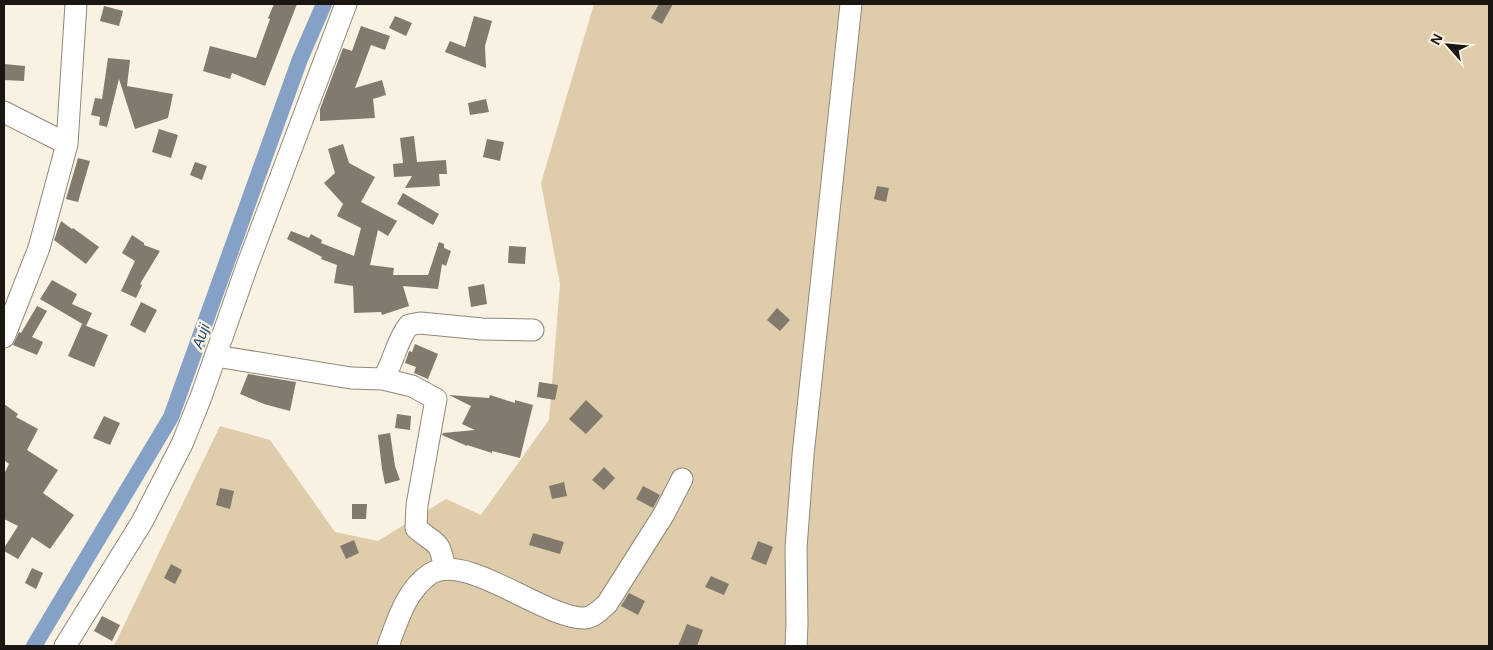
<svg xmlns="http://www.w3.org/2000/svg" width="1493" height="650" viewBox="0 0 1493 650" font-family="Arial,sans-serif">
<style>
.green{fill:#deccab}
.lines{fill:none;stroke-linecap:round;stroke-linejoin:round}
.canal{stroke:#85a2c6;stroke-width:16}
.building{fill:#827a6d}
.minor-casing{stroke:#8f887a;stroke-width:23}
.minor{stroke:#fff;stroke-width:21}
.labels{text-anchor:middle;stroke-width:5;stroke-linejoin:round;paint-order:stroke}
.water-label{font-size:15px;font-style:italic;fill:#254d7d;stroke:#f9f1e2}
</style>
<rect width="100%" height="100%" fill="#f9f1e2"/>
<path class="green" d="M 594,4 L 1489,4 L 1489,646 L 114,646 L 220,426 L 270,440 L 335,532 L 378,541 L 446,499 L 481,515 L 549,420 L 560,284 L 541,183 Z"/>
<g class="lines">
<path class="canal" d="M 34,646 L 171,417 L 300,59 L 324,4"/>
</g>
<path class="building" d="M 274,4 L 297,4 L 265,86 L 232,73 L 230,79 L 203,71 L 210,46 L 256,58 L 270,19 L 268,18 Z
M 659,4 L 673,4 L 662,24 L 651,18 Z
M 104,6 L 123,11 L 119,26 L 100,21 Z
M 395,16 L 412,23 L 406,36 L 389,28 Z
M 474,16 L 492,21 L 485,46 L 486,68 L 445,52 L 450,41 L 465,47 Z
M 361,26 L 390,36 L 385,50 L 371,45 L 355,88 L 382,80 L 386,95 L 373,99 L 375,118 L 320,121 L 320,109 L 343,48 L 352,51 Z
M 108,58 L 130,60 L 127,86 L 173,94 L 168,118 L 135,129 L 119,79 L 107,127 L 99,125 L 100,117 L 91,115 L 95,98 L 102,99 Z
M 4,64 L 25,66 L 24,81 L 4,80 Z
M 486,99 L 489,112 L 470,115 L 468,103 Z
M 159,129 L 178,135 L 171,158 L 152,152 Z
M 414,136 L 417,162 L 446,160 L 447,174 L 439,174 L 440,186 L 405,188 L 412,176 L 394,177 L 393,164 L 403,163 L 400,138 Z
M 487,139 L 504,142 L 500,161 L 483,157 Z
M 343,144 L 349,163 L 375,177 L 361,202 L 397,221 L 388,236 L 378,230 L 370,265 L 394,268 L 393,275 L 428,275 L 439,242 L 444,244 L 444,248 L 451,251 L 446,266 L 442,264 L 438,289 L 403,286 L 409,306 L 382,315 L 381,312 L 354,313 L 353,286 L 334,283 L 337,265 L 321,259 L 322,257 L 287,239 L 291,231 L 309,238 L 311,234 L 322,240 L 321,243 L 354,256 L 361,228 L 337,216 L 343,204 L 324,183 L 335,173 L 328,149 Z
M 78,158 L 90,161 L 78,202 L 66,199 Z
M 195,162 L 207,166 L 202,180 L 190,175 Z
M 877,186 L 889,188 L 886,202 L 874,199 Z
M 403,193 L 439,214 L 433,225 L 397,204 Z
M 61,221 L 72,229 L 73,228 L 99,247 L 86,264 L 54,240 Z
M 132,235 L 144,243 L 144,245 L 160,251 L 140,284 L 142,285 L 136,298 L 121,291 L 135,261 L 122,253 Z
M 509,246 L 526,247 L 525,264 L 508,263 Z
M 52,280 L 77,294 L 72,304 L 92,313 L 86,326 L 40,299 Z
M 484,284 L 487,304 L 471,307 L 468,287 Z
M 141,302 L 157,310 L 145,333 L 130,325 Z
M 37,306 L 47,311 L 32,337 L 43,342 L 37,355 L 13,345 L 19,332 L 21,333 Z
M 777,308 L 790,320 L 780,331 L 767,320 Z
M 82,324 L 108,335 L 94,367 L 68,356 Z
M 415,344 L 438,354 L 428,379 L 414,373 L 416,367 L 405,363 L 409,351 L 412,352 Z
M 248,374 L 296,382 L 290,411 L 264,404 L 240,394 Z
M 539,382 L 558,385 L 555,400 L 537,397 Z
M 449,395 L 489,398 L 490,395 L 515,403 L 515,400 L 533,405 L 520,458 L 492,451 L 492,453 L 467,445 L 467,446 L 442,435 L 443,433 L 475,430 L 462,424 L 471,406 Z
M 586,400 L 603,416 L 586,434 L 569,419 Z
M 4,404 L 18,414 L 16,417 L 38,429 L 27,450 L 58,470 L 43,493 L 74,515 L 50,549 L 32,537 L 18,559 L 4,551 L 4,548 L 18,526 L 4,519 L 4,474 L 9,464 L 4,460 Z
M 397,414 L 411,416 L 410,430 L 395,428 Z
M 104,416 L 120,423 L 110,445 L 93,438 Z
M 390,433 L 395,466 L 400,480 L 385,484 L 382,469 L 378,435 Z
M 604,467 L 615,478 L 604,490 L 592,480 Z
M 564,482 L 567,496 L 552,499 L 549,486 Z
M 643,486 L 660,495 L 653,508 L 636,499 Z
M 220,488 L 234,491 L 230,509 L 216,505 Z
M 352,504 L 367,504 L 366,519 L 352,519 Z
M 533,533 L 564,542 L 560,554 L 529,545 Z
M 354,540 L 359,553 L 346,559 L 340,546 Z
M 758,541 L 773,547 L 766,565 L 751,559 Z
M 171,564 L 182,570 L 175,584 L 164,578 Z
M 32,568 L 43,573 L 36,589 L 25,583 Z
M 711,576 L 729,584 L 724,595 L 705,587 Z
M 629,593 L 645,601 L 638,615 L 621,606 Z
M 102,616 L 120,625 L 112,641 L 94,631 Z
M 687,624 L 703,630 L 697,646 L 678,646 Z"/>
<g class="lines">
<defs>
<path id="minor" d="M 4,112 L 67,144
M 4,337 L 39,248 L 67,144 L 76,4
M 216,356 L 351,378 L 383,379 L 412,386 L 436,399 L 417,505 L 416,528 C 438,547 439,538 445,569
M 383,379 C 394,362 396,341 409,325 L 420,323 L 482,329 L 533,330
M 65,646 L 142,522 L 182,444 L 201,397 L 247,266 L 346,4
M 388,646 C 397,622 406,590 430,574 C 466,551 544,619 585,618 C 594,617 600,610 607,604 L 664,514 L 682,479
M 796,646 L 797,624 L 796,548 L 803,455 L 851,4"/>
</defs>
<use href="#minor" class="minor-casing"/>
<use href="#minor" class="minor"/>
</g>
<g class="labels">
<g class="water-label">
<text transform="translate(201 336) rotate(-70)" y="5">Auji</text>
</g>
</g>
<rect width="1493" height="650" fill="none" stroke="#1a1712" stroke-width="10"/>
<g transform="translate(1448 45) rotate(297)" stroke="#f9f1e2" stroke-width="4" paint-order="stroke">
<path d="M0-4L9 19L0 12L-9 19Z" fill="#1a1712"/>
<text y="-8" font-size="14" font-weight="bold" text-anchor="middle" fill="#1a1712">N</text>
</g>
</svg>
